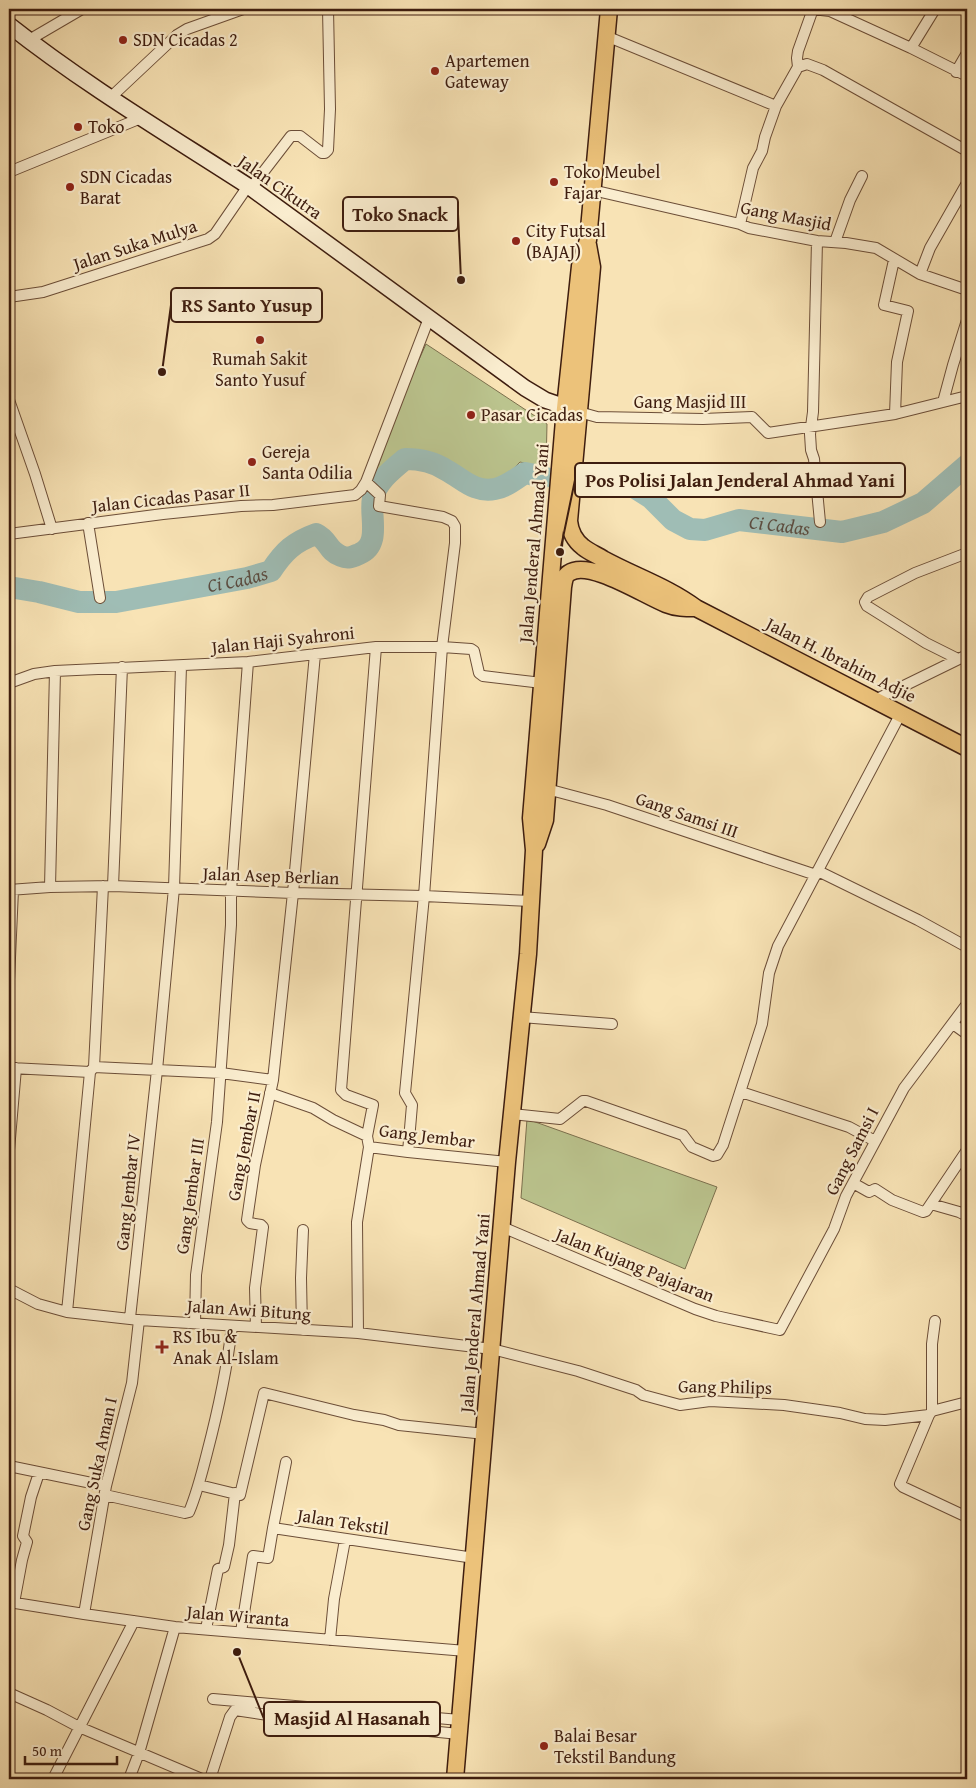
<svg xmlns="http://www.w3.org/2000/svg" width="976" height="1788" viewBox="0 0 976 1788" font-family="'Gentium Book Plus',serif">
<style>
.green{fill:#bbc48e;stroke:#7c704e}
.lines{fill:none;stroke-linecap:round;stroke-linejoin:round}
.river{stroke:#9fbdb5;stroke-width:22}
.minor-casing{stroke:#6c4e38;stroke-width:12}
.secondary-casing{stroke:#3e1d0f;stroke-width:18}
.primary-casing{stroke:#3e1d0f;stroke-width:19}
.minor{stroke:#faedcf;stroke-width:10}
.secondary{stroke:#faedcf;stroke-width:15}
.primary{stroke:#ecc27a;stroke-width:16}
.poi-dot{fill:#8f2418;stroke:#faedcf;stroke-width:2}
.labels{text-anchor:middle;stroke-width:4.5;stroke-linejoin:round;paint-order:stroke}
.poi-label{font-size:18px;fill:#3e1d0f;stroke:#faedcf;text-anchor:start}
.street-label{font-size:18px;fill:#3e1d0f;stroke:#faedcf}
.water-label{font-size:19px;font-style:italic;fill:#5b4d41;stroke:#faedcf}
.leader{fill:none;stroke:#3e1d0f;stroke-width:2}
.callout-dot{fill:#3e1d0f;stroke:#faedcf;stroke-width:2}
.callout{fill:#faedcf;stroke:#3e1d0f;stroke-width:2}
.callout-label{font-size:19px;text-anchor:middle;font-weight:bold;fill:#3e1d0f}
</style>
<rect width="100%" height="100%" fill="#f8e3b5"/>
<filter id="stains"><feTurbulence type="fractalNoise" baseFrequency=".004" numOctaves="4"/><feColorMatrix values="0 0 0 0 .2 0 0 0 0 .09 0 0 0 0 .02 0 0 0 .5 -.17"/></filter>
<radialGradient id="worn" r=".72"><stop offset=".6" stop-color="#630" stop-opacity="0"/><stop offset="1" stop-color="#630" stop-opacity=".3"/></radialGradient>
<path class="green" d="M 426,344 L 547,424 L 546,468 L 520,462 L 503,479 L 462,490 L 455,472 C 415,453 409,453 378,483 L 372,476 L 379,464 L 376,455 Z
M 527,1119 L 717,1187 L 685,1269 L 521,1198 Z"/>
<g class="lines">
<g class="river">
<path id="s1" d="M 591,479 L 608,480 L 632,486 L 651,498 L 673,520 L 690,529 L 705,530 L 739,520 L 842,532 L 883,522 L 923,503 L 967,465"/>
<path id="s2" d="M 9,587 L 39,592 L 79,602 L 116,602 L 247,578 L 271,571 C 284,551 294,542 316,534 C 329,540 327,551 341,556 C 348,559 352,557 359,554 C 382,545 369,515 373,498 C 377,481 393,469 405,459 C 420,459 434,462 446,470 C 463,479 474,493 495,489 C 506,487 516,479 525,473 L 544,477"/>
</g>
<defs>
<path id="minor" d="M 812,9 L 830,11 L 911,48 L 967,76
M 606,36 L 776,106
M 29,40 L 82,9
M 911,48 L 935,9
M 798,67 L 807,64 L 823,70 L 967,151
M 956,72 L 967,53
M 110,98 L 177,35 L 187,29 L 243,9
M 9,172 L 141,118
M 251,188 L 291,136 L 300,136 L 322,153 L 325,153 L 328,150 L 330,109 L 328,9
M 592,190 L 740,224 L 749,228 L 817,241 L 846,243 L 876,248 L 920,274 L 967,290
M 740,224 L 753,168 L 762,151 L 765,137 L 776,106 L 798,67 L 797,58 L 798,51 L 813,9
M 817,241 L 813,412 L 810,434 L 811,450 L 814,459 L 820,522
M 835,242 L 850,200 L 862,176
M 894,260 L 884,305 L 908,311 L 897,362 L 895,414
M 920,274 L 930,248 L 967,183
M 9,297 L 43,292 L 208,239 L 215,234 L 248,186
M 9,400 L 35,474 L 52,529
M 943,402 L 953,365 L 967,320
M 579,412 L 597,417 L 703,419 L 752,417 L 768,433 L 895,414 L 967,396
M 366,482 L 380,495 L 379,506 L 443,517 L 452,521 L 455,526 L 455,543 L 442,647 L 424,896 L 405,1093 L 412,1105 L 408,1152
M 88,523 L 100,598
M 9,534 L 163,514 L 241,506 L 273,505 L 355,495 L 361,490 L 366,482 L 429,318
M 958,659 L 926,643 L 867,606 L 865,602 L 868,597 L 915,573 L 967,553
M 9,683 L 34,674 L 55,671 L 248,662 L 376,647 L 442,647 L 471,649 L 474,651 L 479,673 L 483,676 L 542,683
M 875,700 L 967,655
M 547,789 L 607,805 L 816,875
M 818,871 L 918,920 L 967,947
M 113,886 L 122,667
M 50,887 L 55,671
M 9,890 L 50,887 L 113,886 L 293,893 L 424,896 L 531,901
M 9,980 L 13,890
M 521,1017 L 612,1024
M 953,1024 L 967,1034
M 94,1067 L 221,1073 L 273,1080
M 11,1068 L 90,1072
M 741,1092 L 849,1127 L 875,1141
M 270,1093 L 313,1108 L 333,1120 L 367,1136 L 369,1147 L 408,1152 L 507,1162
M 512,1114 L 560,1119 L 583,1101 L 586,1101 L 683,1135 L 692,1147 L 713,1156 L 717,1155 L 723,1145 L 762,1024 L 769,973 L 778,946 L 901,713
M 367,1136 L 373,1105 L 346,1095 L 341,1090 L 376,647
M 9,1150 L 16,1068
M 853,1183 L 869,1192 L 875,1189 L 892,1200 L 923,1212 L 926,1211 L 967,1150
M 931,1204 L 959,1212 L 967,1216
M 502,1227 L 695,1309 L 716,1316 L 780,1330 L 834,1229 L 846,1196 L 904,1088 L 967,1004
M 9,1289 L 38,1304 L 67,1312 L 139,1320 L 358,1333 L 492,1349 L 578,1371 L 636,1390 L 643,1395 L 680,1405 L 710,1401 L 784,1405 L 840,1413 L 865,1419 L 885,1420 L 929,1415 L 932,1411 L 967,1402
M 67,1312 L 90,1072 L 94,1067 L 103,886
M 130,1318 L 157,1070 L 174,888 L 181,666
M 195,1323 L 196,1275 L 217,1122 L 231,925 L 231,891 L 248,662
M 256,1327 L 255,1288 L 263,1227 L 261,1225 L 250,1223 L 247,1220 L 255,1165 L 273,1080 L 293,893 L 315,654
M 302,1330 L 301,1278 L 303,1230
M 358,1333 L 357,1222 L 369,1147
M 932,1411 L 932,1344 L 935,1321
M 929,1415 L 900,1484 L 903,1487 L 967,1517
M 286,1462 L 273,1528 L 474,1558
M 9,1466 L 106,1486
M 199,1485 L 240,1495 L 264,1393 L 354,1415 L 384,1420 L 399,1425 L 485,1434
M 105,1495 L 185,1513 L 189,1512 C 197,1493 202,1473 207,1453 C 218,1411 227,1369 232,1326
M 9,1602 L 84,1614 L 175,1627 L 466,1651
M 14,1603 L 22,1560 L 27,1542 L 23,1536 L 31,1497 L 39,1473
M 84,1614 L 106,1486 L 132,1383 L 139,1320
M 206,1629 L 218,1569 L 224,1567 L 229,1545 L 235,1493
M 241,1632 L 253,1556 L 268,1558 L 273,1528
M 330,1640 L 334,1599 L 345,1540
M 9,1693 L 47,1710 L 79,1727 L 202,1779
M 213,1699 L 460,1720
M 53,1779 L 134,1621
M 129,1779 L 139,1753 L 175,1627
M 210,1779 L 230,1717 L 235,1710 L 268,1715 L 459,1734"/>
<path id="secondary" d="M 9,25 C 85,85 169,135 251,188 L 525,388 L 545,400 L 577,411"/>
<path id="primary" d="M 588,245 L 592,267 L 569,521 C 570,531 574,540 583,547 C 589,552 597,555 603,559 C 634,576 668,587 696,608 L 967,748
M 537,844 L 545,820 L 563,587 C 564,582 564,576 569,573 C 589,559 645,596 666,604 C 676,608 685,608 696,608
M 455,1779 L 507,1162 L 528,954 L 534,850 L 531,818 L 565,408 L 580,266 L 588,240 L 609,9"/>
</defs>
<use href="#minor" class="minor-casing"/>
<use href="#secondary" class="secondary-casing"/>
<use href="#primary" class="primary-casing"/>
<use href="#minor" class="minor"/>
<use href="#secondary" class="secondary"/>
<use href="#primary" class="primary"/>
</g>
<g class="poi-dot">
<circle cx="123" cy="40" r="5"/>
<circle cx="435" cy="71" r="5"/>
<circle cx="78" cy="127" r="5"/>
<circle cx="554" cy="182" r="5"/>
<circle cx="70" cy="187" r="5"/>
<circle cx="516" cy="241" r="5"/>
<circle cx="260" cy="340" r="5"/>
<circle cx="471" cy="415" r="5"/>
<circle cx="252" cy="462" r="5"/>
<path d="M159.5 1339.5h5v5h5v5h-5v5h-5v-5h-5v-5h5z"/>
<circle cx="544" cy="1746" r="5"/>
</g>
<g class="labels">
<g class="poi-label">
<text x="133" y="46">SDN Cicadas 2</text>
<text x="445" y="67">Apartemen<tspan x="445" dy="21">Gateway</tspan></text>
<text x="88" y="133">Toko</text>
<text x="564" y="178">Toko Meubel<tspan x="564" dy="21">Fajar</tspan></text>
<text x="80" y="183">SDN Cicadas<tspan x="80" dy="21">Barat</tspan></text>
<text x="526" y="237">City Futsal<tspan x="526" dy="21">(BAJAJ)</tspan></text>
<text x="260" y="365" text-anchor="middle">Rumah Sakit<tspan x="260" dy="21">Santo Yusuf</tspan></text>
<text x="481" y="421">Pasar Cicadas</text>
<text x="262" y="458">Gereja<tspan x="262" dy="21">Santa Odilia</tspan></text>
<text x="173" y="1343">RS Ibu &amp;<tspan x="173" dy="21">Anak Al-Islam</tspan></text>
<text x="554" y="1742">Balai Besar<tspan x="554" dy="21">Tekstil Bandung</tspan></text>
</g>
<g class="street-label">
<text transform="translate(280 187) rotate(35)" y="6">Jalan Cikutra</text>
<text transform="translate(786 216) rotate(11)" y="6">Gang Masjid</text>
<text transform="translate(135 245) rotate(-18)" y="6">Jalan Suka Mulya</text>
<text x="690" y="408">Gang Masjid III</text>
<text transform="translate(171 498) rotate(-6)" y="6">Jalan Cicadas Pasar II</text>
<text transform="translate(534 543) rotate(-85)" y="6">Jalan Jenderal Ahmad Yani</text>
<text transform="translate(283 640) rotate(-6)" y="6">Jalan Haji Syahroni</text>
<text transform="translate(841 660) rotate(27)" y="6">Jalan H. Ibrahim Adjie</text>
<text transform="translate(687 815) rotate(19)" y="6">Gang Samsi III</text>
<text transform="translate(271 876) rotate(2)" y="6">Jalan Asep Berlian</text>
<text transform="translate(427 1136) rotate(7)" y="6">Gang Jembar</text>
<text transform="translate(244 1146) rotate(-79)" y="6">Gang Jembar II</text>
<text transform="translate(852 1151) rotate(-63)" y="6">Gang Samsi I</text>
<text transform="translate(128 1192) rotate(-84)" y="6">Gang Jembar IV</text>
<text transform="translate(190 1196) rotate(-82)" y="6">Gang Jembar III</text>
<text transform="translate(635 1265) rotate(22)" y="6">Jalan Kujang Pajajaran</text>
<text transform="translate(249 1310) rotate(4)" y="6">Jalan Awi Bitung</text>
<text transform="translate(475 1313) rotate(-85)" y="6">Jalan Jenderal Ahmad Yani</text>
<text transform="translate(725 1387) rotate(1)" y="6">Gang Philips</text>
<text transform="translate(97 1464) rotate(-78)" y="6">Gang Suka Aman I</text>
<text transform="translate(343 1522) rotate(9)" y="6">Jalan Tekstil</text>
<text transform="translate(238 1616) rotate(5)" y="6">Jalan Wiranta</text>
</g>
<g class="water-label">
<text dy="7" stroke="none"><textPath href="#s1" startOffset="206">Ci Cadas</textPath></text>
<text dy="7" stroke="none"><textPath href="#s2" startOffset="232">Ci Cadas</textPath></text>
</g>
</g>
<path class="leader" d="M461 280L458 214M162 372L171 305M560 552L575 480M237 1652L264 1719"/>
<g class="callout-dot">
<circle cx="461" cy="280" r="5"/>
<circle cx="162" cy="372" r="5"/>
<circle cx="560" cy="552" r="5"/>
<circle cx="237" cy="1652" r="5"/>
</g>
<g class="callout">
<rect x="343" y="197" width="115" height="34" rx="5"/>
<rect x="171" y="288" width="151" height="34" rx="5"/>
<rect x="575" y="463" width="330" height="34" rx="5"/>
<rect x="264" y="1702" width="176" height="34" rx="5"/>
</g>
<g class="callout-label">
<text x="400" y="221">Toko Snack</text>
<text x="247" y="312">RS Santo Yusup</text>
<text x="740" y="487">Pos Polisi Jalan Jenderal Ahmad Yani</text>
<text x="352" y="1725">Masjid Al Hasanah</text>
</g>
<rect width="976" height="1788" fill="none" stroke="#f8e3b5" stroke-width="30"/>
<rect x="10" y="10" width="956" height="1768" fill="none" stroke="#3e1d0f" stroke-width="2.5"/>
<rect x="15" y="15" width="946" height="1758" fill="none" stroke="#3e1d0f"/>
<path d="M25 1756v8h92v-8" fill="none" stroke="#3e1d0f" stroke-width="2.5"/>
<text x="32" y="1756" font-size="15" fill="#3e1d0f" stroke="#faedcf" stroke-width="4" paint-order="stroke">50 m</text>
<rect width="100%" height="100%" filter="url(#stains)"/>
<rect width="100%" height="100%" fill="url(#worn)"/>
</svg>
